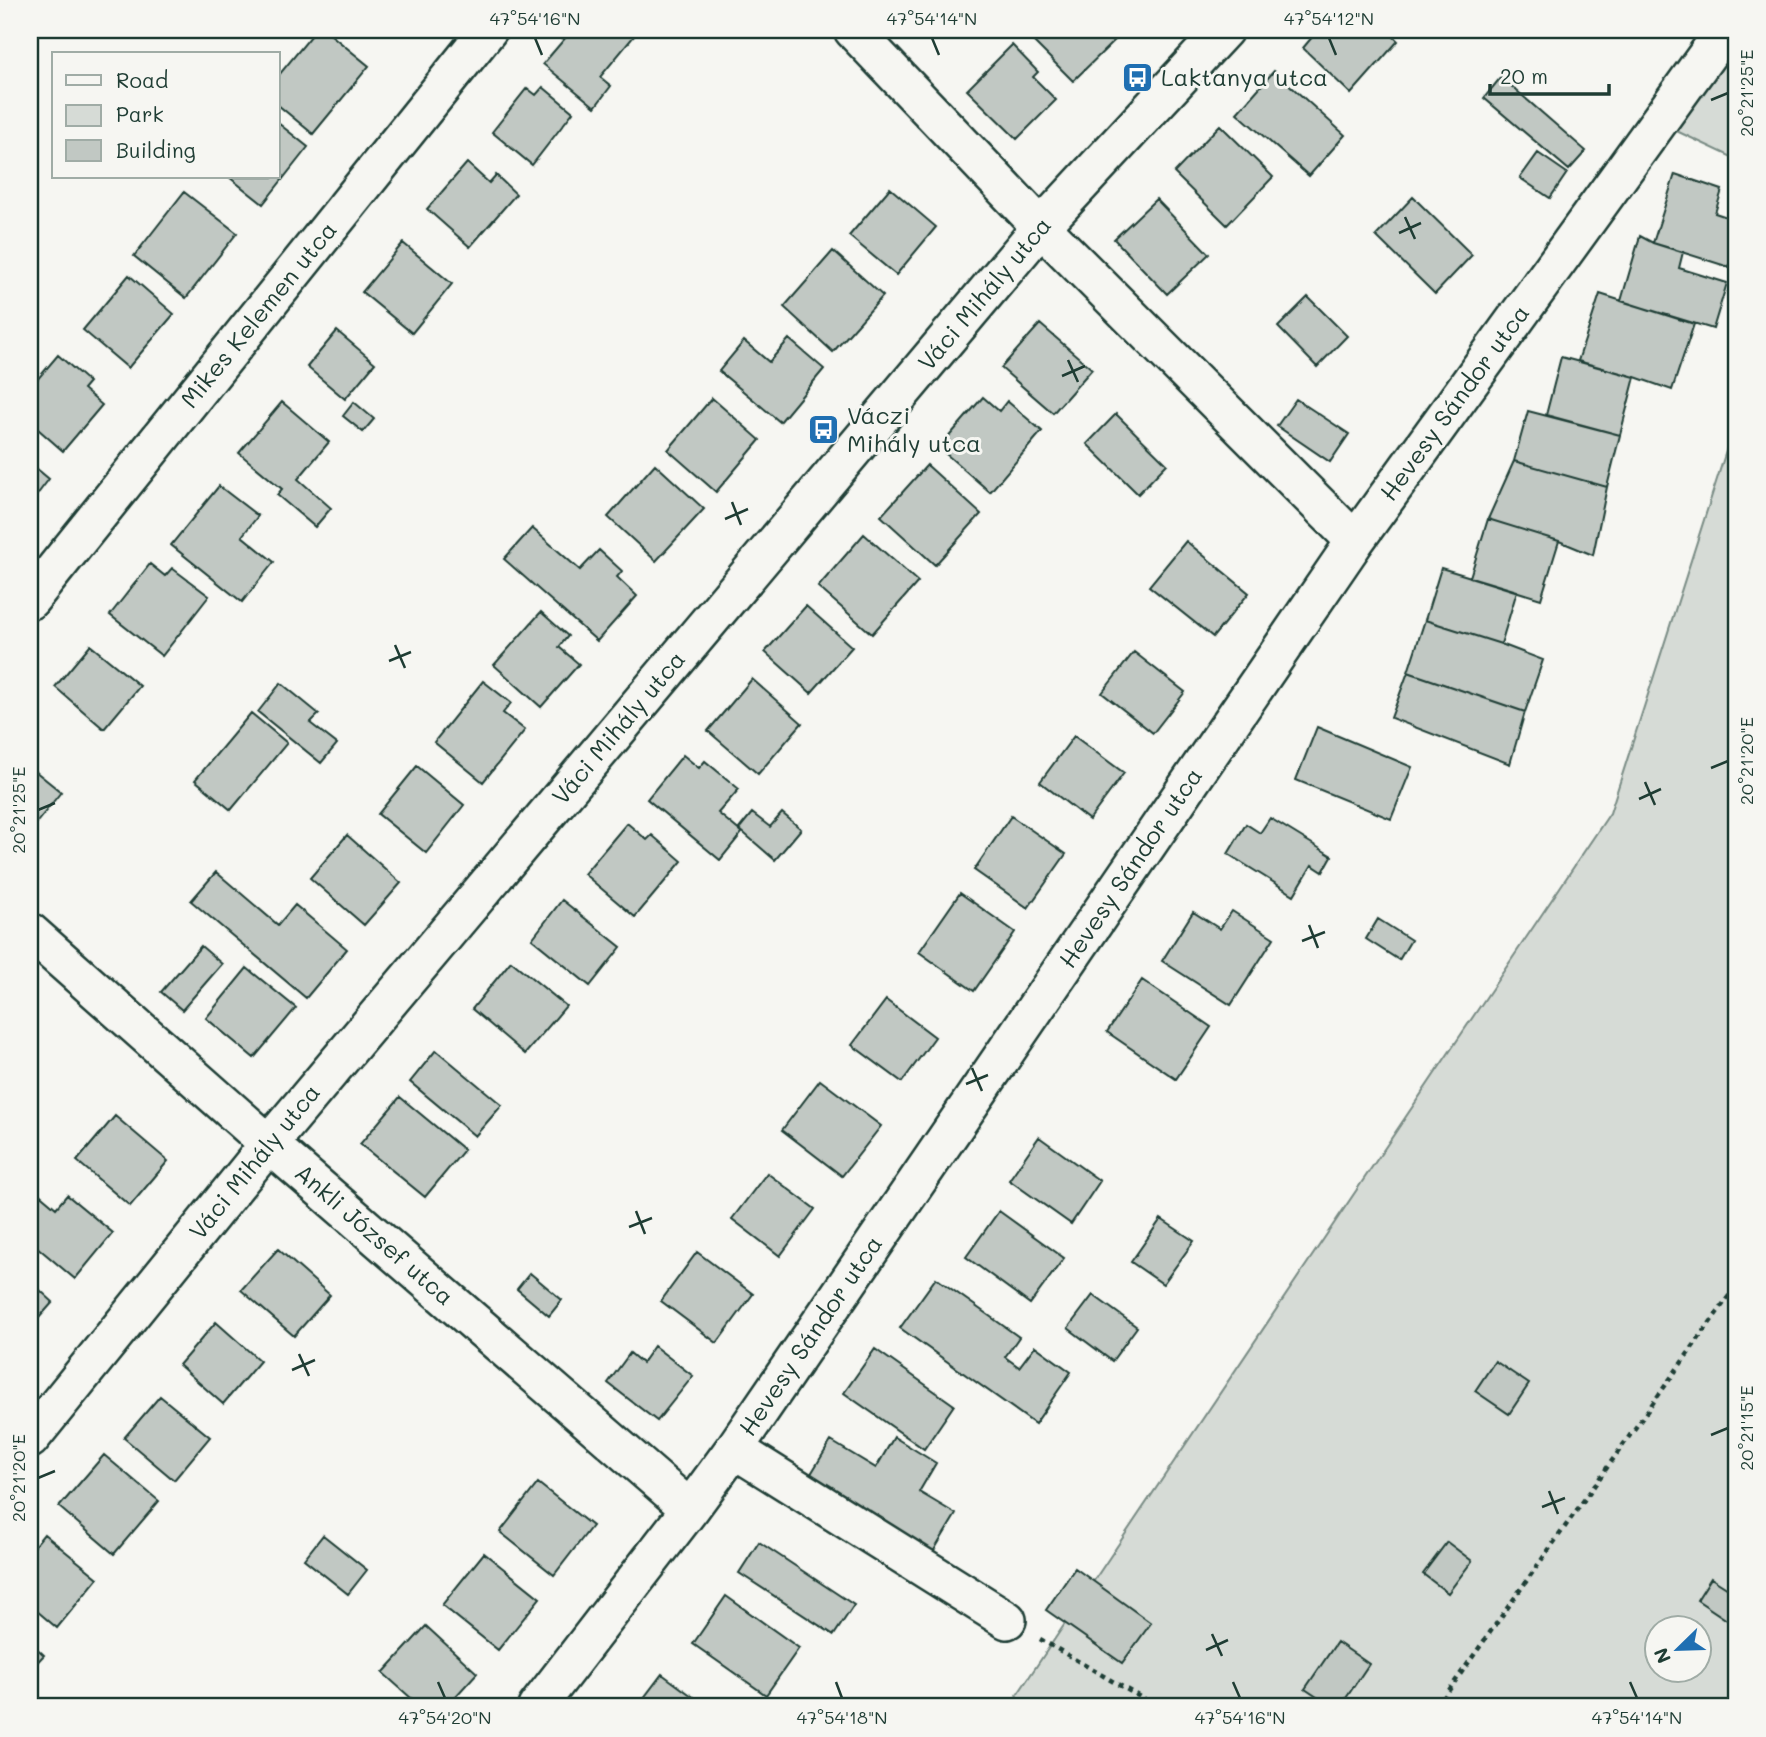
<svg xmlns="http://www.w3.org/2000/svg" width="1766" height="1737" viewBox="0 0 1766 1737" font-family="Mali,sans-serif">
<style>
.green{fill:#d6dbd6;stroke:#7a8c85;stroke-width:2;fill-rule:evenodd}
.building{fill:#c1c8c3;stroke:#1f3d34;stroke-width:2}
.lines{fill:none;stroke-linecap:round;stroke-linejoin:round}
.street-casing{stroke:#1f3d34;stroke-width:42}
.path{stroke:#1f3d34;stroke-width:4.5;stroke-dasharray:5 5;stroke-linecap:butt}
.street{stroke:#f6f6f2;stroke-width:37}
.ticks{fill:none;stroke:#1f3d34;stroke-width:2.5}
.labels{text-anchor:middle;stroke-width:6;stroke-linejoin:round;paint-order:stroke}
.poi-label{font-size:24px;fill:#1f3d34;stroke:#f6f6f2;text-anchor:start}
.street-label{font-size:24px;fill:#1f3d34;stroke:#f6f6f2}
.neatline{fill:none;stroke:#1f3d34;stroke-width:2.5}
.ticks-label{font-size:18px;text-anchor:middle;fill:#1f3d34}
</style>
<rect width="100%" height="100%" fill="#f6f6f2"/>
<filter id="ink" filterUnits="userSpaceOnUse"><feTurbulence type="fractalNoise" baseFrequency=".0143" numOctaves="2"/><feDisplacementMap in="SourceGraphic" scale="14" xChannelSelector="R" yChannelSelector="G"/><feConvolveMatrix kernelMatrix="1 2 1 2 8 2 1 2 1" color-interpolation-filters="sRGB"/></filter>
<g filter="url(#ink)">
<path class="green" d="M 1736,38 L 1736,159 L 1668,127 Z
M 1736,420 L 1736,1707 L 1009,1707 L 1610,813 ZM 1658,1628 L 1700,1628 L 1700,1670 L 1658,1670 Z"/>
<path class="building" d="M 316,30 L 325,30 L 369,66 L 313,134 L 278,105 L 278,76 Z
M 572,30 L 639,30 L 600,77 L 611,86 L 595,107 L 543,64 Z
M 1022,30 L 1109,30 L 1107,32 L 1115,40 L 1073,81 Z
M 1318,30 L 1387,30 L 1398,41 L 1351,94 L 1303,48 Z
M 1012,45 L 1038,72 L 1033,77 L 1056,100 L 1017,139 L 967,90 Z
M 1274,71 L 1345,135 L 1309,176 L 1237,113 Z
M 1501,77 L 1586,151 L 1569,170 L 1484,98 Z
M 543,87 L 573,112 L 532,165 L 492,132 L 527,88 L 536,95 Z
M 278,123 L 308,147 L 263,204 L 229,177 L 278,177 Z
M 1220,125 L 1273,177 L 1227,225 L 1174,173 Z
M 1538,153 L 1567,173 L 1550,198 L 1520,178 Z
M 467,163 L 489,183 L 496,175 L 516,194 L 470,247 L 427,209 Z
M 1675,174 L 1722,190 L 1715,213 L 1736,220 L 1736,245 L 1729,267 L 1653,243 Z
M 890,188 L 936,227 L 896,275 L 849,236 Z
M 184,192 L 237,233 L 186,298 L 134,256 Z
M 1413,197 L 1472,255 L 1435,294 L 1376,236 Z
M 1156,199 L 1209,254 L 1167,294 L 1114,239 Z
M 1640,236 L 1653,243 L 1683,252 L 1679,268 L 1727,283 L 1713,329 L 1621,301 Z
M 403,243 L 452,284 L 412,333 L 362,292 Z
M 833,251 L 883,296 L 833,352 L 784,307 Z
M 129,275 L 174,314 L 128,368 L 83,330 Z
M 1600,294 L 1694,324 L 1672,390 L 1635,377 L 1578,361 Z
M 1308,297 L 1347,336 L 1317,367 L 1278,327 Z
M 1040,324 L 1092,369 L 1053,413 L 1001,368 Z
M 337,331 L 375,363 L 345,399 L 307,367 Z
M 789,339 L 824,369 L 780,422 L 719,371 L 744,341 L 769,362 Z
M 58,355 L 89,382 L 83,389 L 102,405 L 63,451 L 30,422 L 30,388 Z
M 1561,357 L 1635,377 L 1620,435 L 1546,415 Z
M 983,397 L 999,411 L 1007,401 L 1042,431 L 990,492 L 939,448 Z
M 712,398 L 760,440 L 716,492 L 668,450 Z
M 1296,399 L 1349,434 L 1330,462 L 1277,426 Z
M 282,402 L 329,442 L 298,479 L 331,508 L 315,527 L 277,495 L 282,489 L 239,453 Z
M 354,402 L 374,419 L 363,432 L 343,416 Z
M 1528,411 L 1620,435 L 1607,487 L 1514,461 Z
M 1116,414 L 1167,464 L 1138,494 L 1087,444 Z
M 1514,461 L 1607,487 L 1593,555 L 1559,541 L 1488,519 Z
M 30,463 L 49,479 L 30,504 Z
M 655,464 L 704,509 L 656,561 L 608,517 Z
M 927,465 L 981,514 L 935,565 L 881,516 Z
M 219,486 L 258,516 L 242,536 L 274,562 L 242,602 L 171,545 Z
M 1488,519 L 1559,541 L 1541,599 L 1470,577 Z
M 532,528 L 580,570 L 599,550 L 622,571 L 617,577 L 637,596 L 597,641 L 504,559 Z
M 864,534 L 918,582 L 872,634 L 818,587 Z
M 1186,541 L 1249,593 L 1213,637 L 1149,586 Z
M 150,564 L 165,576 L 172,568 L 209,596 L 162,656 L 110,615 Z
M 1441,568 L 1517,591 L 1501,644 L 1425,620 Z
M 806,606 L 852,647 L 811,693 L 765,652 Z
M 541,612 L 568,636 L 559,647 L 579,664 L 541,707 L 494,665 Z
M 1425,620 L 1501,644 L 1543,660 L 1525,712 L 1408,672 Z
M 90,645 L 140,686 L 104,729 L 55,687 Z
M 1134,652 L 1185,692 L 1153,733 L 1102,693 Z
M 1408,672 L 1525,712 L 1510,764 L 1391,718 Z
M 752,679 L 802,723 L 758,774 L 708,731 Z
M 483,681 L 511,703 L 503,713 L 525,730 L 483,782 L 434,742 Z
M 281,683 L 319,714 L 310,723 L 337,744 L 321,763 L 258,712 Z
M 251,713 L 287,743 L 231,810 L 195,780 Z
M 1317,727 L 1412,767 L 1391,819 L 1296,780 Z
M 1074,736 L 1124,773 L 1089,820 L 1040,782 Z
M 683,755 L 699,768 L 705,761 L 739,789 L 718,813 L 742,833 L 720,860 L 647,799 Z
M 417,766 L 464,805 L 426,853 L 378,814 Z
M 30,767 L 61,792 L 30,831 Z
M 752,813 L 770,827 L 782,813 L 801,829 L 775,860 L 739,829 Z
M 1011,816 L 1066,854 L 1028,908 L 974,870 Z
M 1270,818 L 1332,856 L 1323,872 L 1312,865 L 1294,895 L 1228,854 L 1246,824 L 1260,833 Z
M 627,823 L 647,840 L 652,835 L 682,861 L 635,917 L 584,874 Z
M 347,835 L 401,883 L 364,925 L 310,878 Z
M 216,872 L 278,925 L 295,905 L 347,949 L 306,998 L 191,901 Z
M 960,893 L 1015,932 L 974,991 L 919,952 Z
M 562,900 L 621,947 L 590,986 L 532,939 Z
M 1232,911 L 1274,938 L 1231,1005 L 1162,961 L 1193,912 L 1220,929 Z
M 1378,919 L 1411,940 L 1399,960 L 1366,939 Z
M 201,946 L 222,964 L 182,1010 L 161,992 Z
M 511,961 L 566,1006 L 525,1054 L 472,1009 Z
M 247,968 L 296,1008 L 254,1058 L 206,1018 Z
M 1142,980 L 1211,1027 L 1176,1079 L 1107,1032 Z
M 886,1000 L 935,1037 L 902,1082 L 852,1045 Z
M 436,1050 L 502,1105 L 475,1136 L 410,1082 Z
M 820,1080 L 881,1126 L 842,1176 L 782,1130 Z
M 400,1097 L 464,1150 L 425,1197 L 360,1144 Z
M 115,1116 L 168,1161 L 130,1206 L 77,1161 Z
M 1039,1137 L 1100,1181 L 1071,1224 L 1009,1180 Z
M 767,1173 L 815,1209 L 780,1256 L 732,1219 Z
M 30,1186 L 56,1208 L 67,1195 L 113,1233 L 75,1279 L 30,1241 Z
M 999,1211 L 1064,1258 L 1030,1304 L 966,1257 Z
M 1161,1219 L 1194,1241 L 1163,1284 L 1131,1262 Z
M 278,1249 L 330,1295 L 294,1336 L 241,1290 Z
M 697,1252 L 753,1294 L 717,1343 L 661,1301 Z
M 530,1273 L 562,1300 L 549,1316 L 517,1289 Z
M 936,1278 L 1019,1337 L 1005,1357 L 1019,1367 L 1035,1346 L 1071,1372 L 1035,1424 L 900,1328 Z
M 30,1281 L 53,1302 L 30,1328 Z
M 1093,1295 L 1137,1327 L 1112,1361 L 1068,1328 Z
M 216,1322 L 260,1361 L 223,1404 L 179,1365 Z
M 654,1346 L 693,1376 L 657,1421 L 608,1383 L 630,1353 L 642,1363 Z
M 875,1349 L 954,1405 L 924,1449 L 844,1393 Z
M 1495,1361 L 1529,1384 L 1509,1414 L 1475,1391 Z
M 160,1396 L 210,1437 L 174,1480 L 124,1438 Z
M 894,1437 L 936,1463 L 919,1492 L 956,1514 L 930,1557 L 806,1482 L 831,1441 L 876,1468 Z
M 104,1455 L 159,1501 L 114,1554 L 59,1507 Z
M 538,1483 L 592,1526 L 554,1575 L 500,1532 Z
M 44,1534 L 98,1578 L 57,1628 L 30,1605 L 30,1551 Z
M 323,1535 L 367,1570 L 348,1594 L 304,1559 Z
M 759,1542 L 854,1605 L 834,1635 L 739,1573 Z
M 1447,1542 L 1472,1561 L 1448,1593 L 1423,1574 Z
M 484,1553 L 540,1598 L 498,1650 L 442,1605 Z
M 1075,1568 L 1151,1623 L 1122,1663 L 1046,1610 Z
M 1711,1578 L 1736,1594 L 1736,1612 L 1730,1622 L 1697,1600 Z
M 726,1596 L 799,1648 L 766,1695 L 693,1644 Z
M 426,1626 L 477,1673 L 446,1707 L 421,1707 L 383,1673 Z
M 30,1642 L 44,1655 L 30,1670 Z
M 1337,1642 L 1369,1664 L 1340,1707 L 1332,1707 L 1305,1689 Z
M 662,1674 L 707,1707 L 637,1707 Z"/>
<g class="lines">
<defs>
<path id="street" d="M 853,30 L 1041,227 L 1355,541
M 30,600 L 488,30
M 30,932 L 269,1144 L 690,1509
M 30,1439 L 269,1144 L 1041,227 L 1224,30
M 734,1449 L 1007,1620
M 537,1707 L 690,1509 L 734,1449 L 1355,541 L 1725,30"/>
</defs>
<use href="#street" class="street-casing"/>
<path class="path" d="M 1040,1639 L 1157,1707
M 1437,1707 L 1736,1286"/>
<use href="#street" class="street"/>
</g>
</g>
<path class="ticks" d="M 535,38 L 542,55M 932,38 L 939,55M 1329,38 L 1336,55M 1711,100 L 1728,93M 1405,217 L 1415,239M 1399,233 L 1421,223M 1068,360 L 1078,382M 1062,376 L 1085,366M 732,502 L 741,525M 725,519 L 748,509M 395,645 L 405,668M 389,661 L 411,652M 1711,768 L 1728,761M 1645,782 L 1655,805M 1639,799 L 1661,789M 38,810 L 55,803M 1309,925 L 1318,948M 1302,941 L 1325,932M 972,1068 L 982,1091M 966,1084 L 988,1075M 636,1211 L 645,1234M 629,1227 L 652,1218M 299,1354 L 309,1376M 292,1370 L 315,1360M 1711,1435 L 1728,1428M 38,1478 L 55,1471M 1549,1491 L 1558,1514M 1542,1507 L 1565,1498M 1212,1634 L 1222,1656M 1206,1650 L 1228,1640M 438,1682 L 445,1698M 836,1682 L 842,1698M 1233,1682 L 1240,1698M 1630,1682 L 1637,1698"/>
<defs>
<symbol id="bus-square" viewBox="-11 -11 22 22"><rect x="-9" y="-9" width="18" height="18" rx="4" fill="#1f6fb2" stroke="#f6f6f2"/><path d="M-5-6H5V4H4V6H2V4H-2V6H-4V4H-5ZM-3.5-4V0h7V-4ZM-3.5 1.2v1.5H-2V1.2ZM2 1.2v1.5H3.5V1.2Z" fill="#fff"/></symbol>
</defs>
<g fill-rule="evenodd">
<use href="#bus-square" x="1120" y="60" width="35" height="35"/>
<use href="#bus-square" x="806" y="412" width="35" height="35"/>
</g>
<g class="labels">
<g class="poi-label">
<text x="1161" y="86">Laktanya utca</text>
<text x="847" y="424">Váczi<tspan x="847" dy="28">Mihály utca</tspan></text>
</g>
<g class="street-label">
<text transform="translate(985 294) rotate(-50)" y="8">Váci Mihály utca</text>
<text transform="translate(259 315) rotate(-51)" y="8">Mikes Kelemen utca</text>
<text transform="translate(1455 403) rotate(-54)" y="8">Hevesy Sándor utca</text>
<text transform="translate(619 728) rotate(-50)" y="8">Váci Mihály utca</text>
<text transform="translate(1131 868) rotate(-56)" y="8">Hevesy Sándor utca</text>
<text transform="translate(255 1162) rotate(-51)" y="8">Váci Mihály utca</text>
<text transform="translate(374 1235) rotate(41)" y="8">Ankli József utca</text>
<text transform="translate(811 1336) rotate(-56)" y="8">Hevesy Sándor utca</text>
</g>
</g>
<rect width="1766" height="1737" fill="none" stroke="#f6f6f2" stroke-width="77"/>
<rect x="52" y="52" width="228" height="126" fill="#f6f6f2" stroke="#a0aca6" stroke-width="2"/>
<rect x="66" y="75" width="35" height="10" fill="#f6f6f2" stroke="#a0aca6" stroke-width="2"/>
<text x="116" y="88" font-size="21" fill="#1f3d34">Road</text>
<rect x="66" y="105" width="35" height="21" fill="#d6dbd6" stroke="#a0aca6" stroke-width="2"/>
<text x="116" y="122" font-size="21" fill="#1f3d34">Park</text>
<rect x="66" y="140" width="35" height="21" fill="#c1c8c3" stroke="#a0aca6" stroke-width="2"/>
<text x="116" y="158" font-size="21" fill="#1f3d34">Building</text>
<g transform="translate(1678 1649) rotate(247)"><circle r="33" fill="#f6f6f2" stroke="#a0aca6" stroke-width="2"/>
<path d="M0-5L12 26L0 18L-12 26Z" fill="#1f6fb2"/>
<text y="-10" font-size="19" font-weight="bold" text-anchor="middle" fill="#1f3d34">N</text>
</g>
<path d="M1490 84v10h119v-10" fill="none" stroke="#1f3d34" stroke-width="3.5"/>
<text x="1500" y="84" font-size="21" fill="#1f3d34" stroke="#f6f6f2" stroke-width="5" paint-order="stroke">20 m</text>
<rect x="38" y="38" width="1690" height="1660" class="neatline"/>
<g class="ticks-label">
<text x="535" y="25">47°54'16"N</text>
<text x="932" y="25">47°54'14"N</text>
<text x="1329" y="25">47°54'12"N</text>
<text transform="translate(1747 93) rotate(-90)" y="6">20°21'25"E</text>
<text transform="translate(1747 761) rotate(-90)" y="6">20°21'20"E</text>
<text transform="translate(19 810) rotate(-90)" y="6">20°21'25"E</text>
<text transform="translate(1747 1428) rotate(-90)" y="6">20°21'15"E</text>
<text transform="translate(19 1478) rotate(-90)" y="6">20°21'20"E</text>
<text x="445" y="1724">47°54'20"N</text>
<text x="842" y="1724">47°54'18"N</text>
<text x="1240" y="1724">47°54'16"N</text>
<text x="1637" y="1724">47°54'14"N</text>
</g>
</svg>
